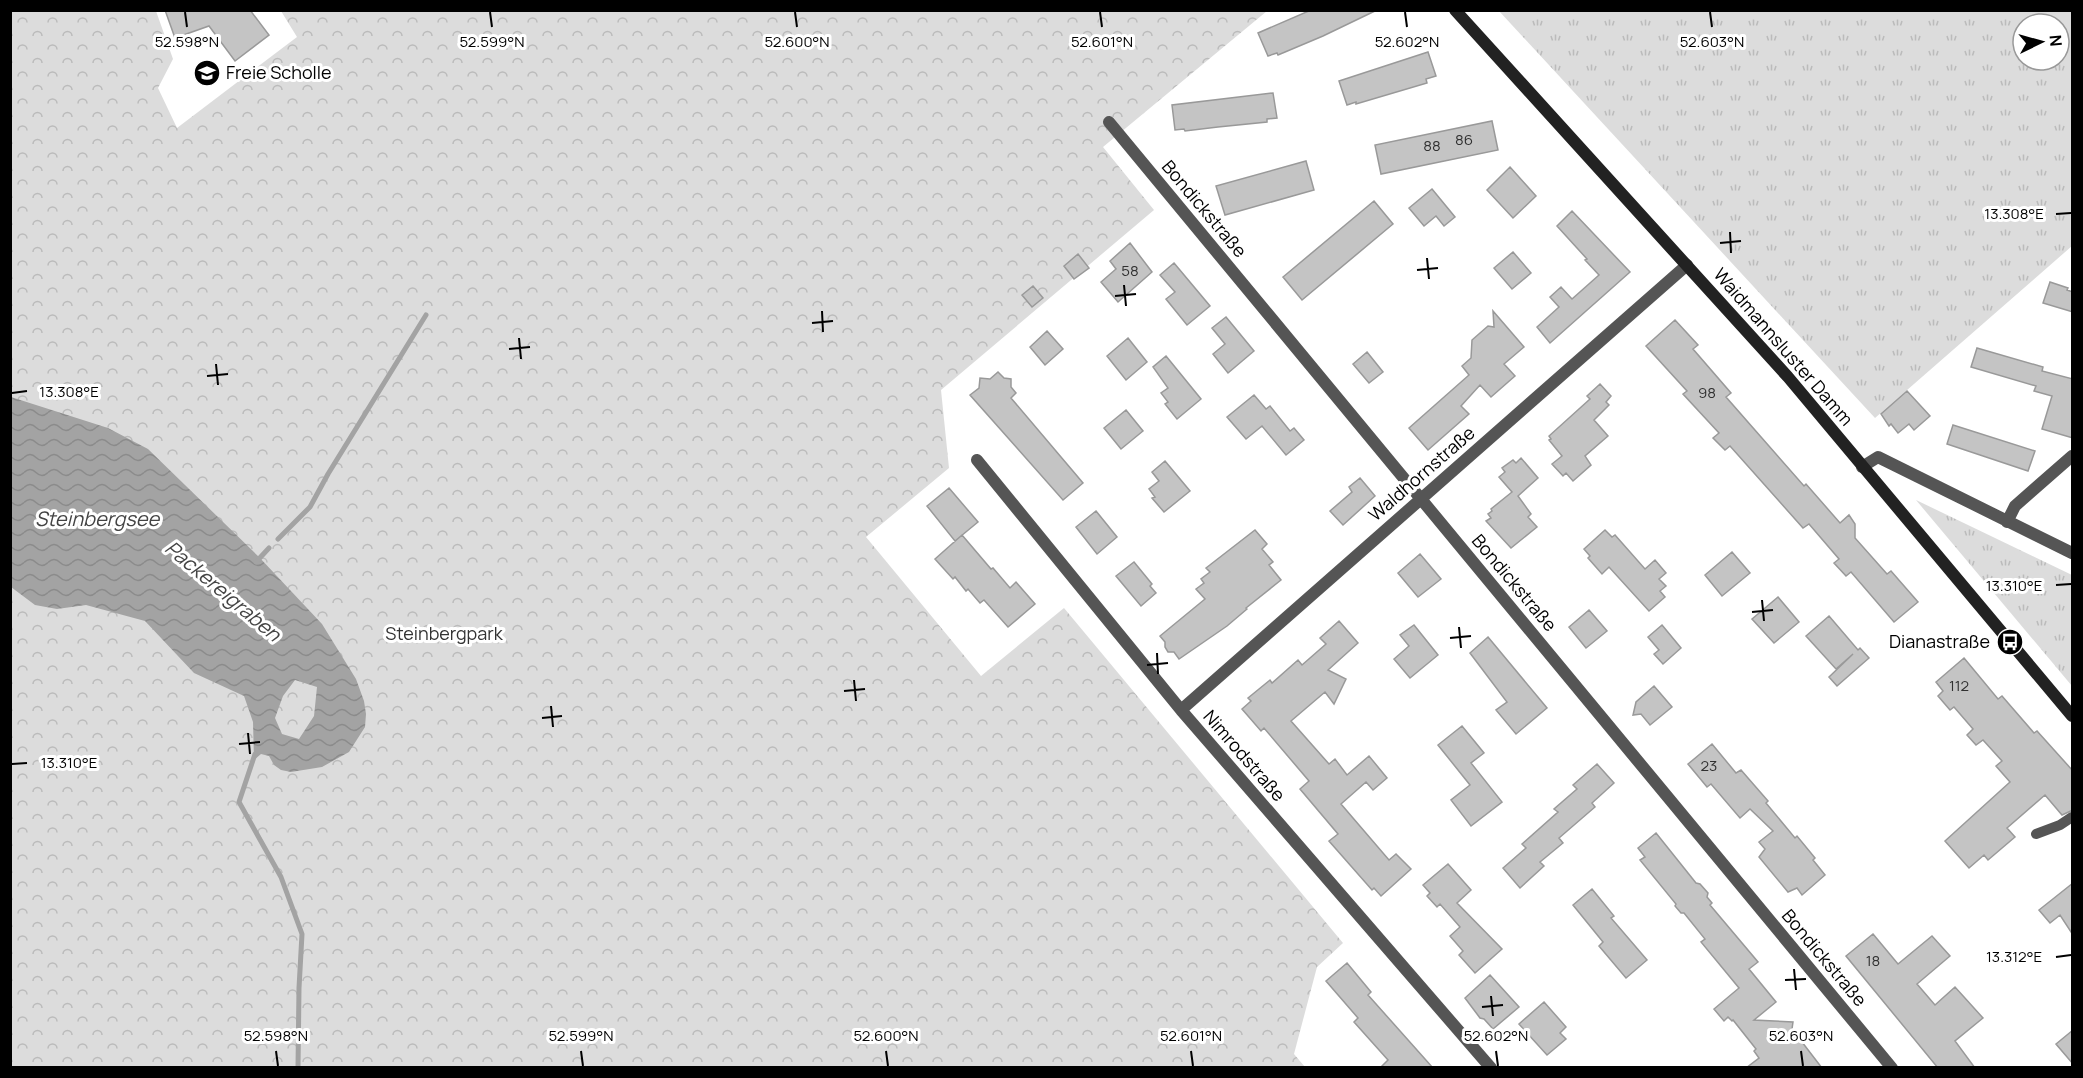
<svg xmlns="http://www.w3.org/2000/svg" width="2083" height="1078" viewBox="0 0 2083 1078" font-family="Manrope,sans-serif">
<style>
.grass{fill:url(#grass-tufts);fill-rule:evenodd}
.park{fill:url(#park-crowns)}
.water{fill:url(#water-waves);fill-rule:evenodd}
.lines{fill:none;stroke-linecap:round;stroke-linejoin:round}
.stream{stroke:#a3a3a3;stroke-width:5}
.building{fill:#c4c4c4;stroke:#999;stroke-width:1.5}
.service{stroke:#555;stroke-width:10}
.minor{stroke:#555;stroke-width:12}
.secondary{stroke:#222;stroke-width:12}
.ticks{fill:none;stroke:#000;stroke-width:2}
.labels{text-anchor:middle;stroke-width:6;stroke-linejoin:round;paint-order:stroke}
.number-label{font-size:15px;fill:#313131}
.poi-label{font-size:18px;fill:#000;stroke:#fff;text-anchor:start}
.street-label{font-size:18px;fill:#000;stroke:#fff}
.park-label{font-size:18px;fill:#333;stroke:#fff}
.water-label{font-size:20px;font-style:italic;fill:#444;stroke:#fff}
.ticks-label{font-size:15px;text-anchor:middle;fill:#000;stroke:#fff;stroke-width:6;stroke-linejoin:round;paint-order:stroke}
</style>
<defs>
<pattern id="grass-tufts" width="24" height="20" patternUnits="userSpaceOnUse" patternTransform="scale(1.5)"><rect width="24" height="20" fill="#dcdcdc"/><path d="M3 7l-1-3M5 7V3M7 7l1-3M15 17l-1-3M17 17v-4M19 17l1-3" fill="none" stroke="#bbb"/></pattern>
<pattern id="park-crowns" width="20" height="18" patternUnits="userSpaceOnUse" patternTransform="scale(1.5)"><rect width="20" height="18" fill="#dcdcdc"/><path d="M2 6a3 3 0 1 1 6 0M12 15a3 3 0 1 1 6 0" fill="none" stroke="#bbb"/></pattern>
<pattern id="water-waves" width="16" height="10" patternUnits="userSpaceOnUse" patternTransform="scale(1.5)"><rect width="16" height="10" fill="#a3a3a3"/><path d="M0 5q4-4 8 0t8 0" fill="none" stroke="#8b8b8b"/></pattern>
</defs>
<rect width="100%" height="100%" fill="#fff"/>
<path class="grass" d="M 1499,11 L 2072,11 L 2072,246 L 1875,418 ZM 2023,24 L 2059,24 L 2059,60 L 2023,60 Z
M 1916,500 L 2072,575 L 2072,686 Z"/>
<path class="park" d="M 10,11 L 156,11 L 173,59 L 158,88 L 177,128 L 297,37 L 281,11 L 1267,11 L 1103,147 L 1154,210 L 941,390 L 949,468 L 866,537 L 981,676 L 1064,608 L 1343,943 L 1317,967 L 1294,1054 L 1305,1067 L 11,1067 Z"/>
<path class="water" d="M 11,397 L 108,428 L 148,449 L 259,557 L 322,624 L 356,679 L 364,701 L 366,714 L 365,727 L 349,752 L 322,767 L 291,772 L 281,770 L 274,765 L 269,756 L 261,754 L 254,760 L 253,722 L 244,696 L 194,673 L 145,621 L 86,605 L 57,609 L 35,605 L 11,587 ZM 295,680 L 317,687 L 314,716 L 299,739 L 282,734 L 275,718 L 283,696 Z"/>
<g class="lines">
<path class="stream" d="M 278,539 L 310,507 L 328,474 L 426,315
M 256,562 L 269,548
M 255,754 L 239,802 L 281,877 L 302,934 L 299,988 L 298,1068"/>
</g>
<path class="building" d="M 165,10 L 250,10 L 269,35 L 235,61 L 209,26 L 175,38 Z
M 1311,10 L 1377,10 L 1323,36 L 1278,55 L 1277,53 L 1268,56 L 1258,33 Z
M 1428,52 L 1436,76 L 1426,79 L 1427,83 L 1356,104 L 1356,102 L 1347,105 L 1339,81 Z
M 1273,93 L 1277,118 L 1267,119 L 1267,122 L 1218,127 L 1185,131 L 1184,129 L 1175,130 L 1172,105 Z
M 1492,121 L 1498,150 L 1381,174 L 1375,145 Z
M 1306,161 L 1314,190 L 1225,215 L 1216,186 Z
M 1510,167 L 1536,196 L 1513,218 L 1487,190 Z
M 1432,189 L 1455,217 L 1444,226 L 1436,216 L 1424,226 L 1409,208 Z
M 1374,201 L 1393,224 L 1302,300 L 1283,277 Z
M 1572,211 L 1630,272 L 1550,343 L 1537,327 L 1559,307 L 1550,297 L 1561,287 L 1572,299 L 1599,275 L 1585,260 L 1587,259 L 1557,226 Z
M 1130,243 L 1152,272 L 1118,302 L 1101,282 L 1116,269 L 1110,261 Z
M 1513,252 L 1531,273 L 1512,289 L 1494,268 Z
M 1078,254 L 1089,268 L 1074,279 L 1064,266 Z
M 1174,263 L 1210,306 L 1187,325 L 1166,299 L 1175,292 L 1160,275 Z
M 2050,282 L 2068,288 L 2067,290 L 2073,292 L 2073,312 L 2043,303 Z
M 1033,286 L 1043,298 L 1032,307 L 1022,295 Z
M 1493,311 L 1524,347 L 1504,364 L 1515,376 L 1491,397 L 1480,385 L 1461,406 L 1469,414 L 1428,450 L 1409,428 L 1469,375 L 1462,366 L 1471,358 L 1472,340 L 1488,326 L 1494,327 Z
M 1226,317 L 1254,351 L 1228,373 L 1213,354 L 1225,344 L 1212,328 Z
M 1675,320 L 1698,345 L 1693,349 L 1731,393 L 1726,397 L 1804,486 L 1806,484 L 1840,523 L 1849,515 L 1855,524 L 1855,538 L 1887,574 L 1891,571 L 1918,602 L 1894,622 L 1851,572 L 1846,576 L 1834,563 L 1839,559 L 1809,524 L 1803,528 L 1730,446 L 1725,450 L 1713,438 L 1719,433 L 1683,394 L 1687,391 L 1646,346 Z
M 1047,331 L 1063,349 L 1045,365 L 1030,347 Z
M 1128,338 L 1147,362 L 1126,380 L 1107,356 Z
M 1977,348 L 2043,367 L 2042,371 L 2073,379 L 2073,438 L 2042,429 L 2052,396 L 2034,391 L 2036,386 L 1971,367 Z
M 1367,352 L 1383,372 L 1369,383 L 1353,364 Z
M 1166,356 L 1201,399 L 1177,419 L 1165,404 L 1168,402 L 1161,393 L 1168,388 L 1153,367 Z
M 998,372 L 1004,378 L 1011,379 L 1011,387 L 1016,393 L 1011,398 L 1083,483 L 1063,500 L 970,395 L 979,388 L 980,378 L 990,379 Z
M 1600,384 L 1611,396 L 1606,402 L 1609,405 L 1594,420 L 1608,436 L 1585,456 L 1591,465 L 1573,481 L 1566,473 L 1563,476 L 1552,464 L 1562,456 L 1549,440 L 1551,439 L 1549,436 L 1590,399 L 1587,396 Z
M 1907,391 L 1930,416 L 1914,430 L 1909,424 L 1898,433 L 1891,424 L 1889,426 L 1881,414 Z
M 1254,395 L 1266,409 L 1270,406 L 1290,431 L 1294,428 L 1304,440 L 1286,455 L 1262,426 L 1246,439 L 1227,417 Z
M 1126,410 L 1143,431 L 1121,449 L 1104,428 Z
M 1953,425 L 2035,451 L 2028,471 L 1947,444 Z
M 1521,458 L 1538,478 L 1518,496 L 1531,514 L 1528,517 L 1537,527 L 1511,548 L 1486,521 L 1491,518 L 1488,514 L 1492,511 L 1491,509 L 1512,492 L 1499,477 L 1505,472 L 1502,468 L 1513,460 L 1516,463 Z
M 1165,461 L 1190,491 L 1164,512 L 1152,498 L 1155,497 L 1149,489 L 1159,481 L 1152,472 Z
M 1360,478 L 1375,496 L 1343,525 L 1330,511 L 1352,492 L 1349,487 Z
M 949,488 L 978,522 L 955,541 L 927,506 Z
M 1096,511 L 1117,537 L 1097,554 L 1076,527 Z
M 1255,530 L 1267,544 L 1262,549 L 1273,562 L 1269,565 L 1281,580 L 1246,608 L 1247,609 L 1227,626 L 1179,659 L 1174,652 L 1168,652 L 1165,647 L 1165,642 L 1160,636 L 1205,599 L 1196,589 L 1204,583 L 1201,579 L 1210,572 L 1206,568 Z
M 1605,530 L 1612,537 L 1615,535 L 1645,569 L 1655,560 L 1666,573 L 1659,579 L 1666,586 L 1660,591 L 1665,597 L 1649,611 L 1609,567 L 1602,574 L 1588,558 L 1590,556 L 1584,549 Z
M 962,535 L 991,569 L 993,568 L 1010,588 L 1016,582 L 1035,604 L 1008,627 L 984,600 L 980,603 L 968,589 L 966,591 L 955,577 L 953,579 L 935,559 Z
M 1732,552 L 1750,573 L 1722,596 L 1705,575 Z
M 1420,554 L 1441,579 L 1418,597 L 1398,573 Z
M 1134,562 L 1152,584 L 1150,586 L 1156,593 L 1141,606 L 1116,576 Z
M 1778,597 L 1799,622 L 1774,643 L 1752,619 Z
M 1589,610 L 1607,631 L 1586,648 L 1569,627 Z
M 1829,616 L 1858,650 L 1860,648 L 1869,658 L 1837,686 L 1829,677 L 1853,654 L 1836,669 L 1806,636 Z
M 1339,621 L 1358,643 L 1328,670 L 1346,679 L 1334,704 L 1325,692 L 1291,721 L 1329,764 L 1335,759 L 1347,775 L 1369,756 L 1387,778 L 1373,790 L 1366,782 L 1341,804 L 1389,860 L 1396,854 L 1411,869 L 1381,896 L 1374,888 L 1372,890 L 1329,841 L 1338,834 L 1300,789 L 1309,781 L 1264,728 L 1261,731 L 1242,709 L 1251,701 L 1248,698 L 1270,680 L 1272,683 L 1298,660 L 1302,665 L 1326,644 L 1320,638 Z
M 1414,625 L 1438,655 L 1410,678 L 1394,659 L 1409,646 L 1400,635 Z
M 1662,625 L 1681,648 L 1663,664 L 1654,654 L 1659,650 L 1648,637 Z
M 1488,637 L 1547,708 L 1516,734 L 1496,710 L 1507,702 L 1470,653 Z
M 1964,658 L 1998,699 L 2002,696 L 2034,733 L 2037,731 L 2073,771 L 2073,810 L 2062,815 L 2045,795 L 2007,828 L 2015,837 L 1988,860 L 1984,855 L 1969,868 L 1945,841 L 2010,782 L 1996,766 L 2002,761 L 1983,740 L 1976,745 L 1967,735 L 1973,729 L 1954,707 L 1950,710 L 1938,696 L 1943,691 L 1936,682 Z
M 1654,686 L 1672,707 L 1650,725 L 1641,714 L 1633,715 L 1636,702 Z
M 1462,726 L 1484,753 L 1471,763 L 1502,802 L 1471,826 L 1451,800 L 1470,785 L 1438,745 Z
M 1712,744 L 1736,773 L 1741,770 L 1768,801 L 1766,803 L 1795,838 L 1797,836 L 1815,858 L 1813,860 L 1825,875 L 1802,895 L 1797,888 L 1788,892 L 1759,857 L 1765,849 L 1759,842 L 1773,831 L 1750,809 L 1740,818 L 1711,784 L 1707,787 L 1688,764 Z
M 1597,764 L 1614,783 L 1592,803 L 1595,807 L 1559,838 L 1563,843 L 1540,862 L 1544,866 L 1520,888 L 1503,868 L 1526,848 L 1522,844 L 1558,812 L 1554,809 L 1577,789 L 1573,785 Z
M 1656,833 L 1696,883 L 1700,884 L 1708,893 L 1707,897 L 1712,903 L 1710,905 L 1758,962 L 1749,969 L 1776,1002 L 1754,1020 L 1793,1022 L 1792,1029 L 1822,1068 L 1746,1068 L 1759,1058 L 1754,1051 L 1756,1049 L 1733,1020 L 1732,1021 L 1728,1017 L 1724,1021 L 1714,1009 L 1739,988 L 1701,942 L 1705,939 L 1684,913 L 1681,913 L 1675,906 L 1676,904 L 1640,860 L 1645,857 L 1638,848 Z
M 1448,864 L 1471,890 L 1457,903 L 1502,949 L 1475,973 L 1459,955 L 1463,951 L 1450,936 L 1460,927 L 1440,904 L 1437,907 L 1427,896 L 1430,893 L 1423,885 Z
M 2073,883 L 2073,935 L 2060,915 L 2050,923 L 2039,910 Z
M 1592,889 L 1614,916 L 1611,918 L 1647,960 L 1626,978 L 1599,946 L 1603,942 L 1573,905 Z
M 1873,934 L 1898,964 L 1932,936 L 1950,956 L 1917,984 L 1935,1005 L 1955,987 L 1983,1018 L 1955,1041 L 1975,1068 L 1938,1068 L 1846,956 Z
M 1347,963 L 1371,992 L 1368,995 L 1433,1068 L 1380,1068 L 1388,1060 L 1354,1022 L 1358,1018 L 1326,981 Z
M 1490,975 L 1519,1007 L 1493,1029 L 1484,1019 L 1480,1018 L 1465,998 Z
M 1544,1002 L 1566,1027 L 1560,1033 L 1566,1039 L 1547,1055 L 1519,1024 Z
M 2073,1030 L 2073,1064 L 2056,1044 Z"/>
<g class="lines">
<path class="service" d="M 2036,834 L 2060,825 L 2072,817"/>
<path class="minor" d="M 1109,122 L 1892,1068
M 977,460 L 1181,710 L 1491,1068
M 1862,467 L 1878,457 L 2072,553
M 2007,522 L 2015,506 L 2072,456
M 1181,710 L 1687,265"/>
<path class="secondary" d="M 1455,10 L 1788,377 L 2072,716"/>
</g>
<path class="ticks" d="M 185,12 L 187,27M 490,12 L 492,27M 795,12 L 797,27M 1100,12 L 1102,27M 1405,12 L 1407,27M 1710,12 L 1712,27M 2056,214 L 2071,213M 1730,232 L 1731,253M 1720,243 L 1741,241M 1427,258 L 1429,279M 1417,270 L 1438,268M 1124,285 L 1126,306M 1115,296 L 1136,294M 822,311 L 823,332M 812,323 L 833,321M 519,338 L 521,359M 509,349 L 530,347M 216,364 L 218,385M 207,376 L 228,374M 12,393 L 27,391M 2056,585 L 2071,584M 1762,600 L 1764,621M 1752,612 L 1773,610M 1459,627 L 1461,648M 1450,638 L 1471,636M 1157,653 L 1158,674M 1147,665 L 1168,663M 854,680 L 856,701M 844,691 L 865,689M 551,706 L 553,727M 542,718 L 562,716M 248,733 L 250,754M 239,744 L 260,742M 12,764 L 27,763M 2056,957 L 2071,955M 1794,969 L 1796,990M 1785,980 L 1806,979M 1491,996 L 1493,1016M 1482,1007 L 1503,1005M 276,1051 L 278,1066M 581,1051 L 583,1066M 886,1051 L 888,1066M 1191,1051 L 1193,1066M 1496,1051 L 1498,1066M 1801,1051 L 1803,1066"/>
<defs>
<symbol id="school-disc" viewBox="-11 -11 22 22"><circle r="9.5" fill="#000" stroke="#fff"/><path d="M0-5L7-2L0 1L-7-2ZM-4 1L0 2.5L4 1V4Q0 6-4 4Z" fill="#fff"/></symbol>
<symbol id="bus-disc" viewBox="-11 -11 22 22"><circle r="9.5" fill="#000" stroke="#fff"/><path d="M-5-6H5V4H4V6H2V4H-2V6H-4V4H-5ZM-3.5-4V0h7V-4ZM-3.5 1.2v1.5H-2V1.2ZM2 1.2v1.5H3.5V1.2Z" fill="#fff"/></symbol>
</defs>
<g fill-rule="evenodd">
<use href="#school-disc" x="192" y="58" width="30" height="30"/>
<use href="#bus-disc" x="1995" y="627" width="30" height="30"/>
</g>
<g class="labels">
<g class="number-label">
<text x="1464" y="145">86</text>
<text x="1432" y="151">88</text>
<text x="1130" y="276">58</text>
<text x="1707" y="398">98</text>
<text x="1959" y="691">112</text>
<text x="1709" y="771">23</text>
<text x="1873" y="966">18</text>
</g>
<g class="poi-label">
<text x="226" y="79">Freie Scholle</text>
<text x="1990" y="648" text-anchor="end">Dianastraße</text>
</g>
<g class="street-label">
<text transform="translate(1204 209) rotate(50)" y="6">Bondickstraße</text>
<text transform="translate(1783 347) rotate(49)" y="6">Waidmannsluster Damm</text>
<text transform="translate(1422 474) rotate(-41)" y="6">Waldhornstraße</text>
<text transform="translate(1514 583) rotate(50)" y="6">Bondickstraße</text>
<text transform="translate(1244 756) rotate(49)" y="6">Nimrodstraße</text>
<text transform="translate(1824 958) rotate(50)" y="6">Bondickstraße</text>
</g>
<g class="park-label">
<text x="444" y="640">Steinbergpark</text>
</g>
<g class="water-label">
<text x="97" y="526">Steinbergsee</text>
<text transform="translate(223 591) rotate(40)" y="7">Packereigraben</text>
</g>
</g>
<g class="ticks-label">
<text x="187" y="47">52.598°N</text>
<text x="492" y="47">52.599°N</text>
<text x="797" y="47">52.600°N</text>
<text x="1102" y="47">52.601°N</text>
<text x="1407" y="47">52.602°N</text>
<text x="1712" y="47">52.603°N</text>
<text x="2014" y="219">13.308°E</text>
<text x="69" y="397">13.308°E</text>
<text x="2014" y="591">13.310°E</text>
<text x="69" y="768">13.310°E</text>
<text x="2014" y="962">13.312°E</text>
<text x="276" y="1041">52.598°N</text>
<text x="581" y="1041">52.599°N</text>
<text x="886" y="1041">52.600°N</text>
<text x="1191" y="1041">52.601°N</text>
<text x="1496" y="1041">52.602°N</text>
<text x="1801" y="1041">52.603°N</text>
</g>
<rect width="2083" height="1078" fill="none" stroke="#000000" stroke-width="24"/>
<g transform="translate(2041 42) rotate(85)"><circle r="28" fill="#ffffff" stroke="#999999" stroke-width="1.5"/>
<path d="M0-4.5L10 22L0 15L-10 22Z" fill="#000000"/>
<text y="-9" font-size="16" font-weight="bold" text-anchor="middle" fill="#000000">N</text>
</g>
</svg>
